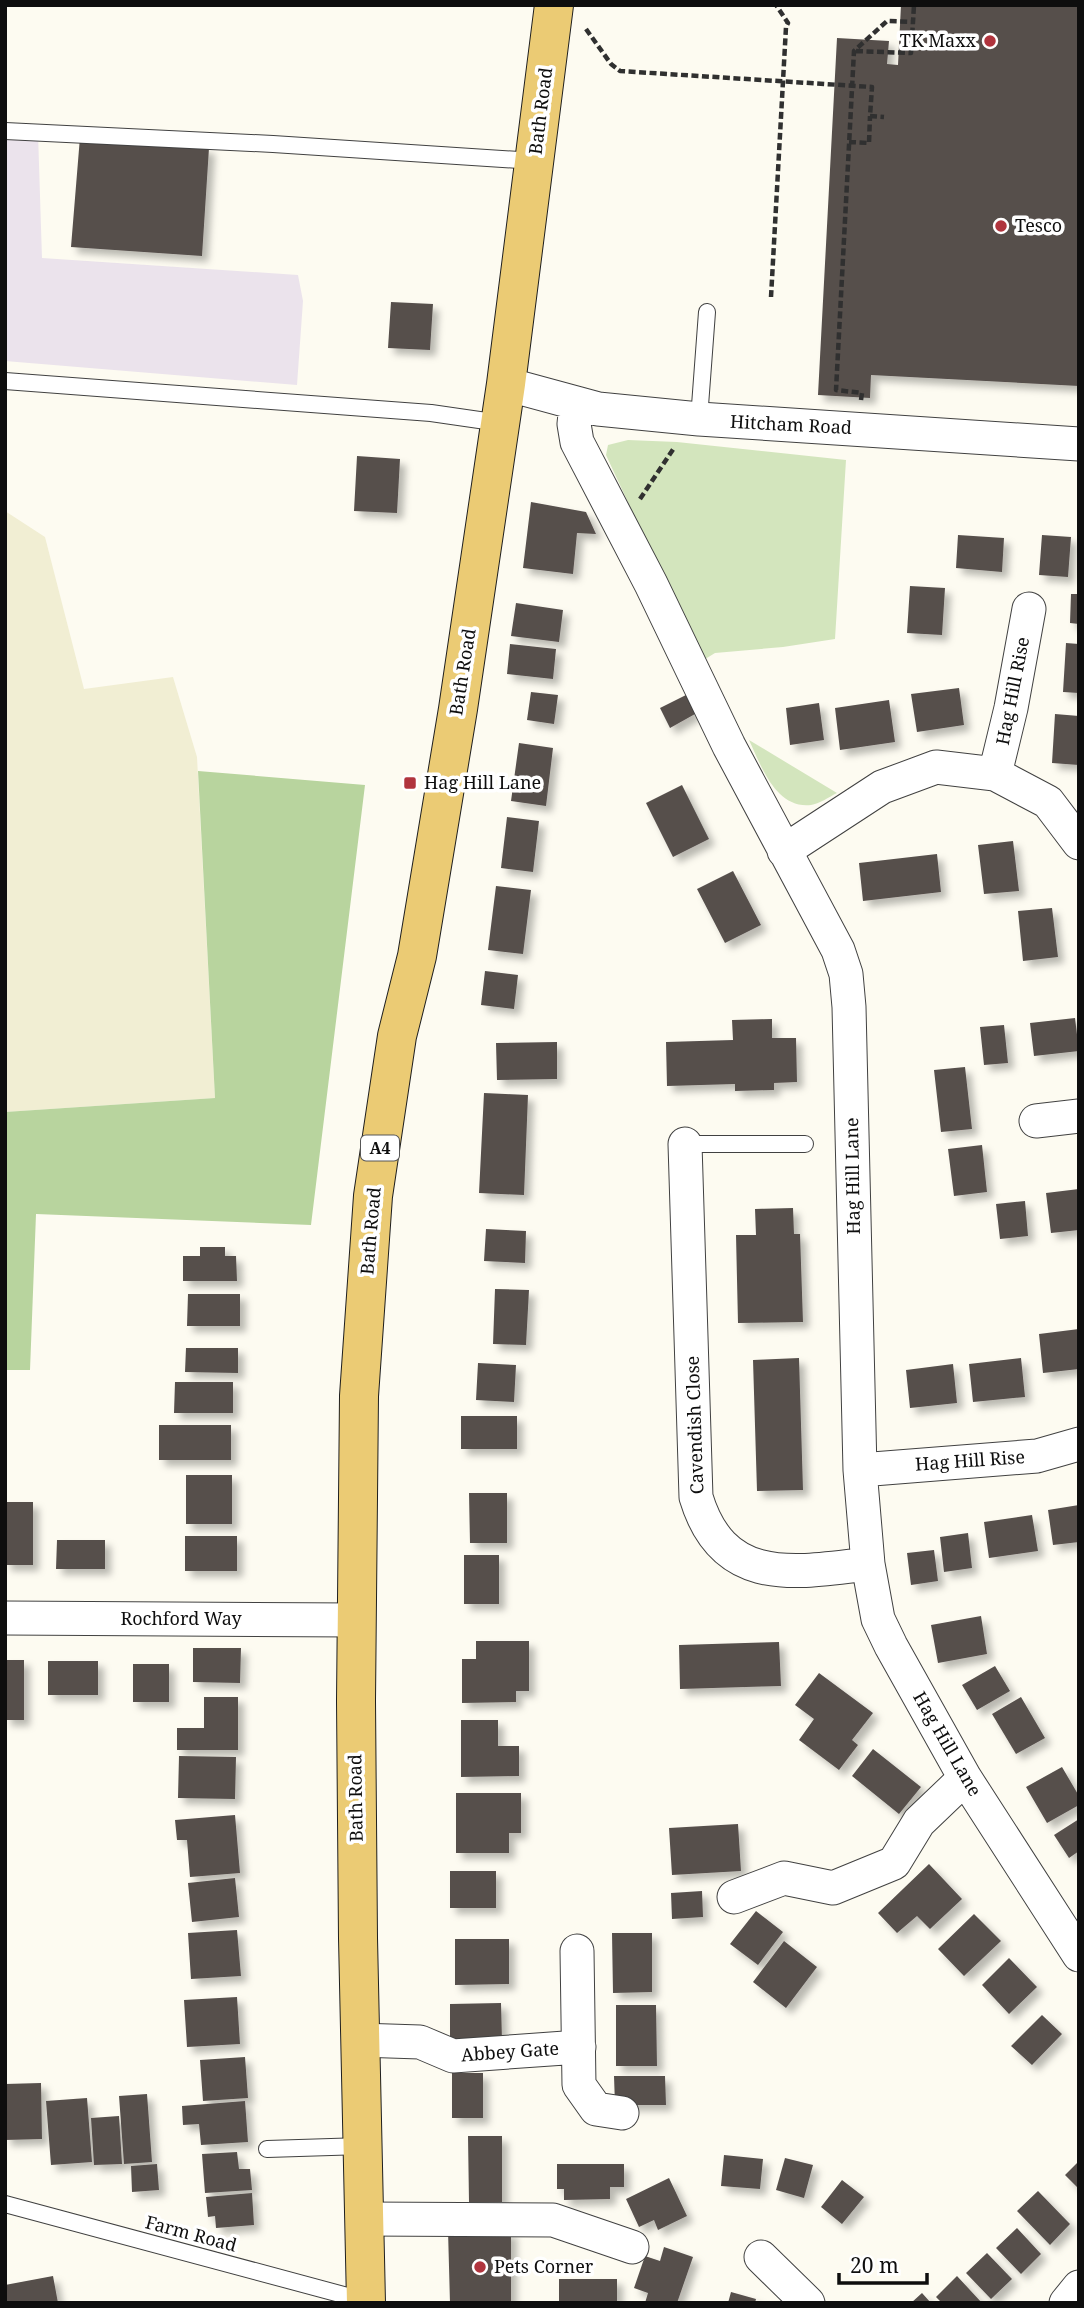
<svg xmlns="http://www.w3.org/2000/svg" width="1084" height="2308" viewBox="0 0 1084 2308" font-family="'Noto Serif',serif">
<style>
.industrial{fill:#ebe3ec}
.farmland{fill:#f1eed3}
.green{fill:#d3e5bd}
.forest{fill:#b8d49e}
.building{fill:#564f4c;filter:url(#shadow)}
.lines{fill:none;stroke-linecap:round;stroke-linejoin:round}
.lane-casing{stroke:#414141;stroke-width:18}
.street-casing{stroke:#414141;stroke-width:35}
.primary-casing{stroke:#1f1f1f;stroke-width:40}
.path{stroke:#303030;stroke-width:4.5;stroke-dasharray:7 3.5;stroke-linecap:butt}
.lane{stroke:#fff;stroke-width:16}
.street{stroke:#fff;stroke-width:33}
.primary{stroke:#ebcb74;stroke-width:38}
.poi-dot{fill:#b0343d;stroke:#fff;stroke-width:2.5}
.labels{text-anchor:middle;stroke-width:7;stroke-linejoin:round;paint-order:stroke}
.shield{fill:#fff;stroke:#565656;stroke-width:2}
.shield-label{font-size:16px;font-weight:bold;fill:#0e0e0e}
.poi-label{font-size:18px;fill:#0e0e0e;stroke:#fff;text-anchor:start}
.street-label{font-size:18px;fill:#0e0e0e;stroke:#fff}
</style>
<defs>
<filter id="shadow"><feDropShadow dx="6" dy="6" stdDeviation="3.5" flood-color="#0004"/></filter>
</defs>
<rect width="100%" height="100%" fill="#fdfbf1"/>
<path class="industrial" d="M 5,128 L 38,133 L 42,258 L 298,275 L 303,301 L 297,385 L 5,361 Z"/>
<path class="farmland" d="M 5,511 L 45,537 L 84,689 L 173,677 L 197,757 L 215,1098 L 5,1112 Z"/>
<path class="green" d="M 628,440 L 677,442 L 846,460 L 835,639 L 783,647 L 715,653 L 702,661 L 606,455 L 608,445 Z
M 749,740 L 837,793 C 829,797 819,804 811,805 C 775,809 761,765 749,740 Z"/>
<path class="forest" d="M 198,771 L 365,785 L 311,1225 L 36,1214 L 30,1370 L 5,1370 L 5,1112 L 215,1098 Z"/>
<path class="building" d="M 901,5 L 1079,5 L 1079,386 L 871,375 L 870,398 L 818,395 L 837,38 L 889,41 L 887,64 L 898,65 Z
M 80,137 L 209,148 L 202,256 L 71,247 Z
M 391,302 L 433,304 L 430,350 L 388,348 Z
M 357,456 L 400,459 L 397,513 L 354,511 Z
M 531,502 L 586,512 L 596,534 L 577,533 L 573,574 L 523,568 Z
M 958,535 L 1004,538 L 1002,572 L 956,568 Z
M 1042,535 L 1071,537 L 1068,577 L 1039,575 Z
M 910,586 L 945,588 L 942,635 L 907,633 Z
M 1071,594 L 1079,594 L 1079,624 L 1070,623 Z
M 516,603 L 563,610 L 559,642 L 511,636 Z
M 1066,643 L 1079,644 L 1079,693 L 1063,692 Z
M 510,644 L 556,649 L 553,679 L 507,674 Z
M 959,688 L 964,725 L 917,732 L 911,694 Z
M 531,692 L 558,695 L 554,724 L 527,720 Z
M 686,695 L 695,714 L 670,728 L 660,708 Z
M 889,700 L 895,742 L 840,750 L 835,708 Z
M 819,703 L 824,740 L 790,745 L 786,708 Z
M 1055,714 L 1079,716 L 1079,765 L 1052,763 Z
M 519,743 L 553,748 L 546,806 L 511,801 Z
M 682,785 L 709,839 L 673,857 L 646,803 Z
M 507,817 L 539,821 L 533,872 L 501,868 Z
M 1013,841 L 1019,891 L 984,894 L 978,845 Z
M 937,854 L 941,892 L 863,901 L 859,863 Z
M 733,871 L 761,925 L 725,943 L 697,889 Z
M 496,886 L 531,890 L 523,954 L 488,950 Z
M 1052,908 L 1058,957 L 1023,961 L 1018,911 Z
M 485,971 L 518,975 L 514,1009 L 481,1005 Z
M 1075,1018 L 1079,1051 L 1034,1056 L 1030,1023 Z
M 772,1019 L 772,1038 L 796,1038 L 797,1082 L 774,1083 L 774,1090 L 735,1091 L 735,1084 L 667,1086 L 666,1042 L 733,1040 L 732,1020 Z
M 1004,1025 L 1008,1063 L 984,1065 L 980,1027 Z
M 557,1042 L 557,1079 L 497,1080 L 496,1043 Z
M 965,1067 L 972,1129 L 941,1132 L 934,1070 Z
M 484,1093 L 528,1095 L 524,1195 L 479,1193 Z
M 982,1145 L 987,1192 L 954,1196 L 948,1149 Z
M 1079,1189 L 1079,1230 L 1051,1233 L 1046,1193 Z
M 1025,1201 L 1028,1236 L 1000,1239 L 996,1204 Z
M 793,1208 L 794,1234 L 800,1234 L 803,1322 L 738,1323 L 736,1235 L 756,1235 L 755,1209 Z
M 486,1229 L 526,1231 L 525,1263 L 484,1261 Z
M 200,1247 L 225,1247 L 225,1256 L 236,1256 L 237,1281 L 183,1281 L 183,1256 L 200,1256 Z
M 495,1289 L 529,1290 L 526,1345 L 493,1344 Z
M 188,1294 L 240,1294 L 240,1326 L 187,1326 Z
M 1079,1329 L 1079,1369 L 1043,1373 L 1039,1334 Z
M 186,1348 L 238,1348 L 238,1373 L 185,1372 Z
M 799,1358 L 803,1490 L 757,1491 L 753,1360 Z
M 1021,1358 L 1025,1397 L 973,1402 L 969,1364 Z
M 478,1363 L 516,1365 L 514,1402 L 476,1400 Z
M 953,1364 L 957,1403 L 910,1408 L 906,1370 Z
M 175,1382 L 233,1382 L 233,1413 L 174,1413 Z
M 461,1416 L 517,1416 L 517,1449 L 461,1449 Z
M 159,1425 L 231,1425 L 231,1460 L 159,1460 Z
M 186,1475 L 232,1475 L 232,1524 L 186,1524 Z
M 469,1493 L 507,1493 L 507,1543 L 470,1543 Z
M 5,1502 L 33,1502 L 33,1565 L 5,1565 Z
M 1079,1505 L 1079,1542 L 1053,1545 L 1048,1510 Z
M 1032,1515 L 1038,1551 L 989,1558 L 984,1522 Z
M 968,1533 L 972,1568 L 944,1572 L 940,1537 Z
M 185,1536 L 237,1536 L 237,1571 L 185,1571 Z
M 57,1540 L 105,1540 L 105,1569 L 56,1569 Z
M 934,1550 L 938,1581 L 911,1585 L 907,1553 Z
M 464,1555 L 499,1555 L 499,1604 L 464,1604 Z
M 981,1616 L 987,1654 L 938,1663 L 931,1625 Z
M 476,1641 L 529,1641 L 529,1691 L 516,1691 L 516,1702 L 462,1703 L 462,1659 L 476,1659 Z
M 779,1642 L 781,1686 L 680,1689 L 679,1645 Z
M 193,1648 L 241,1648 L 240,1683 L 193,1682 Z
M 5,1660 L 24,1660 L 24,1720 L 5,1720 Z
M 48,1661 L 98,1661 L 98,1695 L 48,1695 Z
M 133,1664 L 169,1664 L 169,1702 L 133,1702 Z
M 995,1666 L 1010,1691 L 977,1710 L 962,1685 Z
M 819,1673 L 873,1713 L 852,1740 L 858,1745 L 839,1770 L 799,1740 L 814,1719 L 795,1705 Z
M 204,1697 L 238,1697 L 238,1750 L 177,1750 L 177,1728 L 204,1728 Z
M 1021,1697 L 1045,1738 L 1016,1754 L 992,1714 Z
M 461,1720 L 498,1720 L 498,1746 L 519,1746 L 519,1776 L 461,1777 Z
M 873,1749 L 921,1787 L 899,1814 L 852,1776 Z
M 179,1756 L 236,1757 L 235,1799 L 178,1798 Z
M 1062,1767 L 1079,1796 L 1079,1805 L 1047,1823 L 1026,1787 Z
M 456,1793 L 521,1793 L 521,1833 L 509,1833 L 509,1853 L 456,1853 Z
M 235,1815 L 240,1873 L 190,1877 L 187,1840 L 177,1840 L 175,1820 Z
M 1079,1819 L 1079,1851 L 1069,1858 L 1054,1835 Z
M 738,1824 L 741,1871 L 672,1875 L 669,1828 Z
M 929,1864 L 962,1899 L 930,1929 L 917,1916 L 897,1933 L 878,1913 Z
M 450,1871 L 496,1871 L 496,1908 L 450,1908 Z
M 235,1878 L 239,1917 L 192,1922 L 188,1883 Z
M 702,1891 L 703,1917 L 672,1919 L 671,1893 Z
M 756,1911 L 783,1932 L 758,1965 L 730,1944 Z
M 974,1914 L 1001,1941 L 964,1976 L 938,1949 Z
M 237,1930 L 241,1976 L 191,1979 L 188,1933 Z
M 612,1933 L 652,1933 L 652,1992 L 613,1993 Z
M 455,1939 L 509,1939 L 509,1984 L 455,1985 Z
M 784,1941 L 817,1967 L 786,2008 L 753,1982 Z
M 1009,1958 L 1037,1987 L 1009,2014 L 982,1985 Z
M 237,1997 L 240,2044 L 187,2047 L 184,2000 Z
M 501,2003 L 502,2041 L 450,2041 L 450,2004 Z
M 616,2005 L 656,2005 L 657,2066 L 616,2066 Z
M 1042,2015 L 1062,2034 L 1032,2065 L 1011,2046 Z
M 245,2057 L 248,2098 L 203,2101 L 200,2060 Z
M 452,2073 L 483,2073 L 483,2118 L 452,2118 Z
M 614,2076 L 665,2076 L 666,2105 L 615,2105 Z
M 41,2083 L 42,2139 L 5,2140 L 5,2084 Z
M 147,2094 L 152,2162 L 124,2164 L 119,2096 Z
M 87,2098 L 92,2162 L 51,2165 L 46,2101 Z
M 245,2101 L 248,2142 L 201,2145 L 199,2124 L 183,2125 L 182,2106 Z
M 119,2116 L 122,2164 L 94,2165 L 91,2118 Z
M 468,2136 L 502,2136 L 502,2202 L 469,2202 Z
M 237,2152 L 239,2169 L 250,2169 L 252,2190 L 205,2193 L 202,2154 Z
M 724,2155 L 763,2159 L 760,2189 L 721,2186 Z
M 785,2158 L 813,2165 L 804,2198 L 776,2190 Z
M 1079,2161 L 1079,2189 L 1065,2175 Z
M 157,2164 L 159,2190 L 132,2192 L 131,2166 Z
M 557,2164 L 624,2164 L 624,2187 L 610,2187 L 610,2199 L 564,2200 L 564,2189 L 557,2189 Z
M 669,2178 L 687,2216 L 658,2230 L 654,2220 L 639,2227 L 626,2199 Z
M 842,2180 L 864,2197 L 842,2224 L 821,2207 Z
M 1038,2191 L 1070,2224 L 1050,2245 L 1017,2211 Z
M 252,2193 L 254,2225 L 216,2228 L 215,2216 L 208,2217 L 206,2197 Z
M 1017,2228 L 1041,2254 L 1021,2274 L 996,2248 Z
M 448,2230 L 511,2231 L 511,2303 L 450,2303 Z
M 664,2247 L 693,2257 L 677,2303 L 645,2303 L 648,2293 L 634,2288 L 645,2256 L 660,2261 Z
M 987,2253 L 1012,2279 L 991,2299 L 966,2273 Z
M 53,2276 L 58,2303 L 5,2303 L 5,2285 Z
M 957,2276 L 982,2303 L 942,2303 L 936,2297 Z
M 559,2279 L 617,2279 L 617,2303 L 559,2303 Z
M 731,2292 L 756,2299 L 755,2303 L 728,2303 Z
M 922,2293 L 931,2303 L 911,2303 Z"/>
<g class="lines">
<defs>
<path id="lane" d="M 5,131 L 273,144 L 534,161
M 5,381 L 431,413 L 500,423
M 699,419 L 707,312
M 685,1144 L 805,1144
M 267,2149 L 363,2146
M 5,2204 L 366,2301"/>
<path id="street" d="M 506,384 L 598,409 L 699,419 L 1079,444
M 576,404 L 574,424 L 577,442 L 651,584 L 729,746 L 838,950 L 846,974 L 849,1007 L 860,1470 L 868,1564 L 878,1619 L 891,1646 L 965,1778 L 1079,1955
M 995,774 L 1011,708 L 1029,609
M 784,851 L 882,787 L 936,767 L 995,774 L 1048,802 L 1079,843
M 1036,1121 L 1079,1116
M 685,1144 L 696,1497 C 723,1587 794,1573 868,1564
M 860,1470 L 1037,1456 L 1079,1444
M 5,1618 L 356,1620
M 734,1897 L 784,1878 L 833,1888 L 894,1863 L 919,1822 L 965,1778
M 577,1951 L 579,2085 L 596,2109 L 622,2113
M 359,2040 L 420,2042 L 453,2056 L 579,2047
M 364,2219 L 553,2220 L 632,2247
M 761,2257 L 808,2303
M 1066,2303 L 1079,2287"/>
<path id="primary" d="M 366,2303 L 358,1938 L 356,1701 L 359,1396 L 373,1196 L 397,1036 L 417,956 L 458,709 L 506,384 L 554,5"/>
</defs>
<use href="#lane" class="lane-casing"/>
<use href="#street" class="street-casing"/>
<use href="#primary" class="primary-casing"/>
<path class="path" d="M 586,29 L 611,64 L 620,71 L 872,87 L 870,116 L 884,117
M 856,51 L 911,53 L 913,22
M 849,142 L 869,143 L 870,116
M 771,297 L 786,27 L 788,23 L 776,5
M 861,400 L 862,393 L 836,390 L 854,51 L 887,21 L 913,22 L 914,5
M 640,499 L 674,448"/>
<use href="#lane" class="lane"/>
<use href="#street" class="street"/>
<use href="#primary" class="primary"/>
</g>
<g class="poi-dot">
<circle cx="990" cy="41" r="7"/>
<circle cx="1001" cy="226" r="7"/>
<rect x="403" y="776" width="14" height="14" rx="3.5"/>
<circle cx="480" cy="2267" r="7"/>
</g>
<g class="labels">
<rect class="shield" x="361" y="1135.5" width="38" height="25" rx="5"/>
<g class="shield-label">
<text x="380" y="1154">A4</text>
</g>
<g class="poi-label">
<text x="976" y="47" text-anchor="end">TK Maxx</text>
<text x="1015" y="232">Tesco</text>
<text x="424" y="789">Hag Hill Lane</text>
<text x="494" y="2273">Pets Corner</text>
</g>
<g class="street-label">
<text transform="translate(541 111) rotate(-83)" y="6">Bath Road</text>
<text transform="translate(791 425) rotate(3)" y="6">Hitcham Road</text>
<text transform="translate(463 672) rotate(-81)" y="6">Bath Road</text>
<text transform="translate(1013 691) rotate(-79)" y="6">Hag Hill Rise</text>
<text transform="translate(853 1176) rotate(-91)" y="6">Hag Hill Lane</text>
<text transform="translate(371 1231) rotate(-85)" y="6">Bath Road</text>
<text transform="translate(695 1425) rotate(-92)" y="6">Cavendish Close</text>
<text transform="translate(970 1461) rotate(-4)" y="6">Hag Hill Rise</text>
<text x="181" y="1625">Rochford Way</text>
<text transform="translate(947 1744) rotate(60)" y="6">Hag Hill Lane</text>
<text transform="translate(356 1798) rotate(-91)" y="6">Bath Road</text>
<text transform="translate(510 2052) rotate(-4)" y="6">Abbey Gate</text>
<text transform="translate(191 2234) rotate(15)" y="6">Farm Road</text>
</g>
</g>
<rect width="1084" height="2308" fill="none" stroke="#0e0e0e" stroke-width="14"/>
<path d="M839 2273v10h88v-10" fill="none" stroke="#0e0e0e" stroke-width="3.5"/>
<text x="850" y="2273" font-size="21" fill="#0e0e0e" stroke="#ffffff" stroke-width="5" paint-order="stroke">20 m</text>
</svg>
